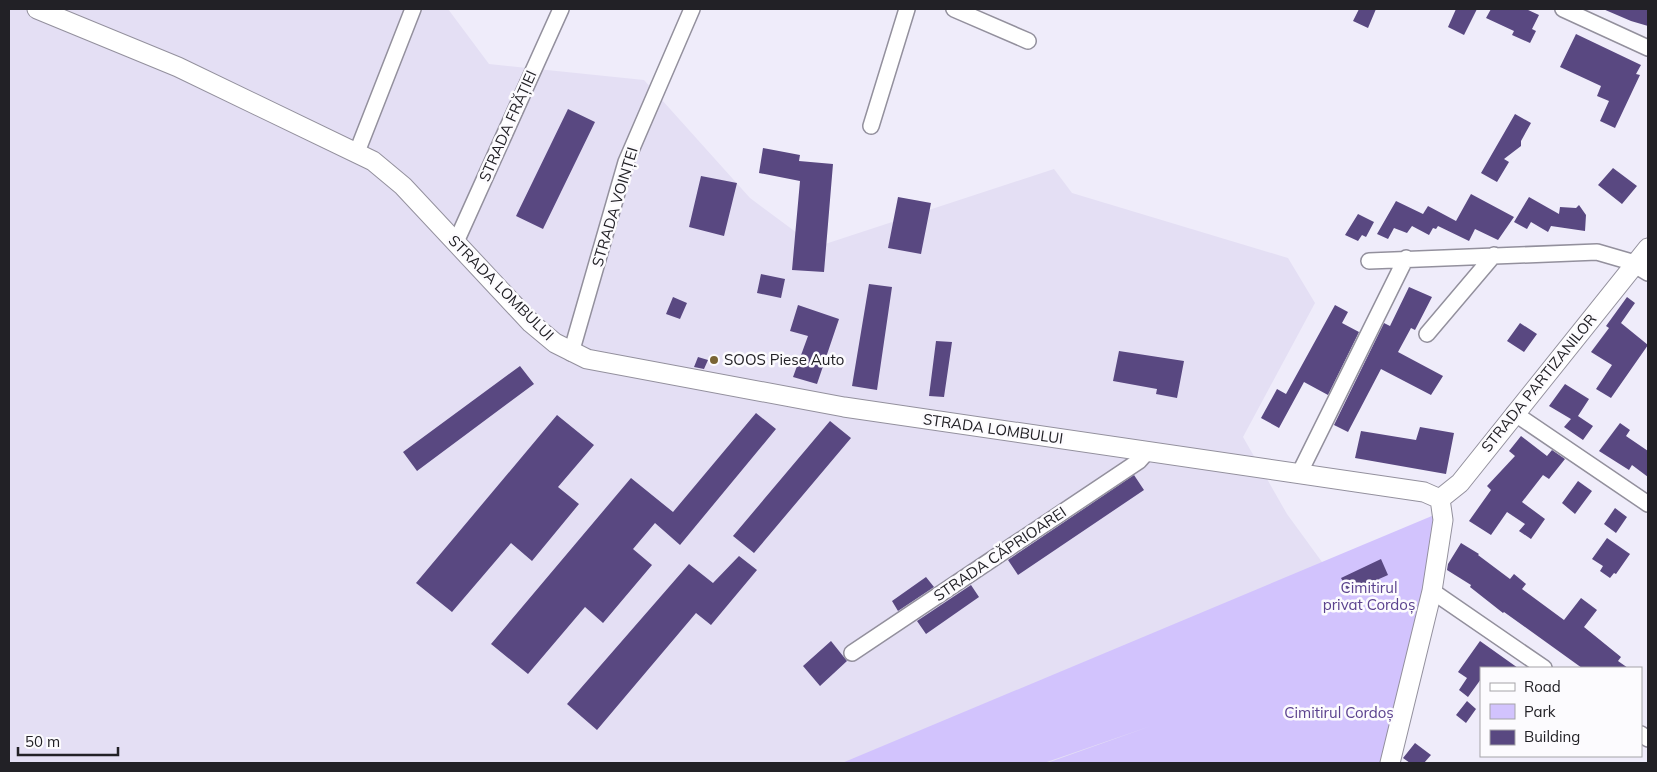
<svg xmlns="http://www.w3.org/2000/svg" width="1657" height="772" viewBox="0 0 1657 772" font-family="Mulish,sans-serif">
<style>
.built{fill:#e4dff4}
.green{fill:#d2c3fd}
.building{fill:#594881}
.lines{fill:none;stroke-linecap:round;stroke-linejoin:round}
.minor-casing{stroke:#93909d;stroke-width:18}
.tertiary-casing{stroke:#93909d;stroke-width:21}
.minor{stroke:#fff;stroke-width:15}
.tertiary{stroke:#fff;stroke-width:19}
.poi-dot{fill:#796434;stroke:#fcfbfe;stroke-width:2}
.labels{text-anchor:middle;stroke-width:5;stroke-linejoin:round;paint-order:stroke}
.street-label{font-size:15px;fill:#222126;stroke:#fcfbfe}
.poi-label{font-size:15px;fill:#222126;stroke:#fcfbfe;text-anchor:start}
.park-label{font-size:15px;fill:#5b428e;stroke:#fcfbfe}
</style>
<rect width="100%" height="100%" fill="#efecfa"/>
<path class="built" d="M 9,9 L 448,9 L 489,64 L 644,80 L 750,198 L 816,247 L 1054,169 L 1072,193 L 1288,258 L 1315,303 L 1243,437 L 1287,514 L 1365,621 L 1279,763 L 9,763 Z"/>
<path class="green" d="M 1439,513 L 1413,633 L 1380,763 L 1047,763 L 1151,726 L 1044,763 L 842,763 Z"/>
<path class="building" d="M 1359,9 L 1376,9 L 1368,28 L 1353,21 Z
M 1456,9 L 1477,9 L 1464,35 L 1448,27 Z
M 1491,9 L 1526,9 L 1539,15 L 1532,29 L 1536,31 L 1530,43 L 1512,35 L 1514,31 L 1486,18 Z
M 1603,9 L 1648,9 L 1648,26 L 1631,21 Z
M 1576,34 L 1641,65 L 1636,74 L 1640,75 L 1615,128 L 1600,121 L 1609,101 L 1597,96 L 1601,86 L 1560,67 Z
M 568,109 L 595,122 L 543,229 L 516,216 Z
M 1515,114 L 1531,123 L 1521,141 L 1521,146 L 1504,159 L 1509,162 L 1497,182 L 1481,173 Z
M 763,148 L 800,155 L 799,161 L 833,164 L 824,272 L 792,270 L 800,181 L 759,173 Z
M 1613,168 L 1637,186 L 1622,204 L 1598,185 Z
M 701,176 L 737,183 L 724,236 L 689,227 Z
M 1471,194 L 1514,217 L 1498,240 L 1475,229 L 1469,241 L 1438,226 L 1436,229 L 1433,228 L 1429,235 L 1412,226 L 1407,233 L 1394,228 L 1388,239 L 1377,234 L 1396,201 L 1423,214 L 1428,206 L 1456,221 Z
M 898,197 L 931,203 L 921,254 L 888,248 Z
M 1529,197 L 1559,214 L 1560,207 L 1576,208 L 1579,205 L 1586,215 L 1585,231 L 1551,226 L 1548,232 L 1531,222 L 1527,229 L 1514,222 Z
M 1358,214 L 1374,222 L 1366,237 L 1362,235 L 1358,241 L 1345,235 Z
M 761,274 L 785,279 L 781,298 L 757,293 Z
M 869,284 L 892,287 L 877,390 L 852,386 Z
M 1409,287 L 1432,297 L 1415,330 L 1411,328 L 1398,352 L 1443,376 L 1431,395 L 1381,369 L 1348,432 L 1334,425 L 1384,323 L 1390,326 Z
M 673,297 L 687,303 L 680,319 L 666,314 Z
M 1627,297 L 1635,303 L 1621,323 L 1648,345 L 1611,398 L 1596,389 L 1612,365 L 1591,352 L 1609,328 L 1606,326 Z
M 798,305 L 839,319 L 817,384 L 793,377 L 808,336 L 790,331 Z
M 1335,305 L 1348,312 L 1342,323 L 1359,332 L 1328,395 L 1304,382 L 1279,428 L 1261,418 L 1277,389 L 1286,394 Z
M 1520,323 L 1537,334 L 1524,352 L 1507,341 Z
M 936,341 L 952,342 L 944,397 L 929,396 Z
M 1119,351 L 1184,361 L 1177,398 L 1156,394 L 1157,389 L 1113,381 Z
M 698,357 L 708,360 L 704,369 L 694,367 Z
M 520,366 L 534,384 L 417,471 L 403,452 Z
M 1565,384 L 1589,399 L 1578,416 L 1593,426 L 1583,440 L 1564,427 L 1571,419 L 1549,406 Z
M 756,413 L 776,429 L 680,545 L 655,523 L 633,549 L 652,565 L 603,623 L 585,607 L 528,674 L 491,644 L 631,478 L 673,512 Z
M 557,415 L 594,445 L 558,487 L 579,504 L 532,561 L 511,543 L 452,612 L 416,583 Z
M 830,421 L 851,438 L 754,553 L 733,536 Z
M 1620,423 L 1630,430 L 1626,436 L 1648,451 L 1648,477 L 1632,465 L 1629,470 L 1599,451 Z
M 1420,427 L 1454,433 L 1446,474 L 1355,458 L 1361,431 L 1416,440 Z
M 1521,436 L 1547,456 L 1552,450 L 1565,459 L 1549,479 L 1543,475 L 1522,502 L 1545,519 L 1531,539 L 1519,531 L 1525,524 L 1507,512 L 1491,535 L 1469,521 L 1491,490 L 1487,486 L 1515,456 L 1509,451 Z
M 1134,475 L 1144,490 L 1018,575 L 1008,560 Z
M 1578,481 L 1592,491 L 1575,514 L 1562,503 Z
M 1615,508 L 1627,517 L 1616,533 L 1604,524 Z
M 1607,538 L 1630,554 L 1616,574 L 1614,573 L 1610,578 L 1600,571 L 1603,566 L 1592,559 Z
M 1461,543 L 1479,554 L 1478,555 L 1510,579 L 1514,574 L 1526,584 L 1522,589 L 1564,620 L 1581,598 L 1597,610 L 1584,627 L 1621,657 L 1618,661 L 1628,668 L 1582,668 L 1504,612 L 1503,613 L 1470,587 L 1471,585 L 1447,570 L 1448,564 Z
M 739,556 L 757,570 L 711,625 L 696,613 L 597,730 L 567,704 L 689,564 L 713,583 Z
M 1381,559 L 1388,575 L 1379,579 L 1381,584 L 1364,593 L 1361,587 L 1349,593 L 1341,578 Z
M 926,577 L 934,587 L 898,611 L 892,601 Z
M 971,585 L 979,597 L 926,634 L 917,621 Z
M 831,641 L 847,661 L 820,686 L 803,666 Z
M 1480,641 L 1518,668 L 1481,668 L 1481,679 L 1468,697 L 1459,690 L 1467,678 L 1458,672 Z
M 1467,701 L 1476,709 L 1466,723 L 1456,715 Z
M 1415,743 L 1431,755 L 1424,763 L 1410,763 L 1403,758 Z"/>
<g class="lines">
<defs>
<path id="minor" d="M 954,9 L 1028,41
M 1563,9 L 1648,48
M 871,126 L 907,9
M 357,152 L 413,9
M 456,242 L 561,9
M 1369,261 L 1597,252 L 1628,261 L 1648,273
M 1427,334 L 1494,255
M 571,353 L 626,162 L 692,9
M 1514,413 L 1648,504
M 1299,474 L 1406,258
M 1432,591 L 1544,668
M 852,653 L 1139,461 L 1147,452
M 1641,734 L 1648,739"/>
<path id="tertiary" d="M 37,9 L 178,67 L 373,161 L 403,186 L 531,323 L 555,343 L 587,359 L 844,407 L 1424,492 L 1440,499
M 1440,499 L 1460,483 L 1648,248
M 1390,763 L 1432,591 L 1443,520 L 1440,499"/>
</defs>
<use href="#minor" class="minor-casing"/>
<use href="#tertiary" class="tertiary-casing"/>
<use href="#minor" class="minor"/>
<use href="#tertiary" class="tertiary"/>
</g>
<circle class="poi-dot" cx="714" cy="360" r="5"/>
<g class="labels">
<g class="street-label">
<text transform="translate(508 126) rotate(-66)" y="5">STRADA FRĂȚIEI</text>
<text transform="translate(615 207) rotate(-73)" y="5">STRADA VOINȚEI</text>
<text transform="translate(501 288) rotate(45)" y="5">STRADA LOMBULUI</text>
<text transform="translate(1539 383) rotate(-51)" y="5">STRADA PARTIZANILOR</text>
<text transform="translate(993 429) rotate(8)" y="5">STRADA LOMBULUI</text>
<text transform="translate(1000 554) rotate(-34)" y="5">STRADA CĂPRIOAREI</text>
</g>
<g class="poi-label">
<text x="724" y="365">SOOS Piese Auto</text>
</g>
<g class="park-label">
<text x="1369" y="593">Cimitirul<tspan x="1369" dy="17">privat Cordoș</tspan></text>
<text x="1339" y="718">Cimitirul Cordoș</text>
</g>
</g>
<rect width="1657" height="772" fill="none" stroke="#222126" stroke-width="20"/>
<rect x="1480" y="667" width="162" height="90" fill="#fcfbfe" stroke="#a5a4a8"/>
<rect x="1490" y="683" width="25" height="8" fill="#ffffff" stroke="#a5a4a8"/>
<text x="1524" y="692" font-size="15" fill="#222126">Road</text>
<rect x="1490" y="704" width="25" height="15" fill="#d2c3fd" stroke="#a5a4a8"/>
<text x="1524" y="717" font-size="15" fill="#222126">Park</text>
<rect x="1490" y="730" width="25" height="15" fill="#594881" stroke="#a5a4a8"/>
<text x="1524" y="742" font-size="15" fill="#222126">Building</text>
<path d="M18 747v8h100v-8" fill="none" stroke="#222126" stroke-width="2.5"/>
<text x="25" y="747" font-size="15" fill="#222126" stroke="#fcfbfe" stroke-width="4" paint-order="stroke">50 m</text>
</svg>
